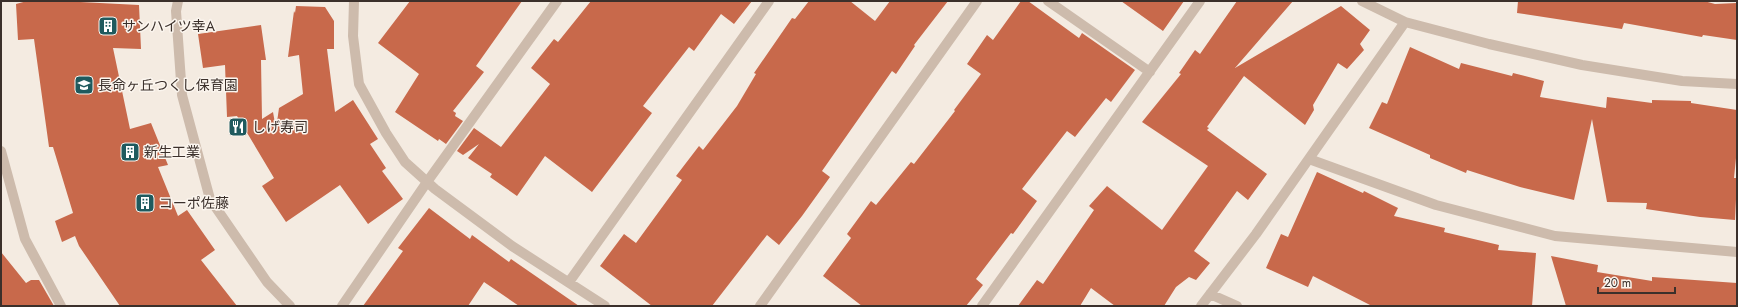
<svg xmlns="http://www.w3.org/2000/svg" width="1738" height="307" viewBox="0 0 1738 307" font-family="Jost,'Noto Sans JP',sans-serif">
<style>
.building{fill:#c8694b}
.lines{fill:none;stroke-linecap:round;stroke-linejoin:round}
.minor{stroke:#cdbbac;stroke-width:10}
.tertiary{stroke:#cdbbac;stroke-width:10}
.labels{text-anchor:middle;stroke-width:3;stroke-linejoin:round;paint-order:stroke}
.poi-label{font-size:14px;fill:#3b302b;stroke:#fbf5ee;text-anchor:start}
</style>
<rect width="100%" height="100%" fill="#f4ebe1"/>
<path class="building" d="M 27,1 L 61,1 L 139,5 L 141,49 L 113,48 L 130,129 L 151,123 L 168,165 L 158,167 L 178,216 L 187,210 L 215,250 L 201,260 L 237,306 L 120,306 L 79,246 L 75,236 L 62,242 L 55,221 L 73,213 L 53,147 L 49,147 L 34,39 L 18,40 L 16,4 Z
M 410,1 L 522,1 L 476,66 L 484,72 L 453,111 L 456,113 L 455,116 L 463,121 L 446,144 L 439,139 L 438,141 L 395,112 L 419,74 L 378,43 Z
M 591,1 L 752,1 L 734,24 L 721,14 L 694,51 L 689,47 L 643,106 L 652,113 L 592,192 L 545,156 L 517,196 L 490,177 L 492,174 L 468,158 L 479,144 L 463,155 L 457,151 L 474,128 L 501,147 L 550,84 L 531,68 L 554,39 L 558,42 Z
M 809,1 L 850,1 L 875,21 L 890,1 L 948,1 L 914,45 L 915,46 L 896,74 L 892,71 L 822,171 L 830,177 L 802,216 L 779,245 L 767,235 L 712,306 L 652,306 L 600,266 L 624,234 L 636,243 L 682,180 L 676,176 L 699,146 L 703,150 L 737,106 L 756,74 L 754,73 L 792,18 L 795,19 Z
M 1021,1 L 1028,1 L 1079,38 L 1082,33 L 1135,70 L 1111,102 L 1106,98 L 1075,137 L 1067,131 L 1022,189 L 1037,201 L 1013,234 L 1011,233 L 976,279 L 983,285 L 966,306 L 862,306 L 823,276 L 851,238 L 847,234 L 871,201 L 876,205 L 911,162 L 914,164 L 955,111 L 954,110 L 981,74 L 967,64 L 987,35 L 993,40 Z
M 1121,1 L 1184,1 L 1163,31 Z
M 1237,1 L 1293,1 L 1235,68 L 1341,6 L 1370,30 L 1360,44 L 1364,50 L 1347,69 L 1338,63 L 1313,105 L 1314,110 L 1305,125 L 1244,76 L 1207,127 L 1209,128 L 1207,130 L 1267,174 L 1248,200 L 1237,191 L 1194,251 L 1210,263 L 1196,280 L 1189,277 L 1176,287 L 1164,306 L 1115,306 L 1091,288 L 1080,306 L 1018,306 L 1037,280 L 1043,284 L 1094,210 L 1089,206 L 1107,186 L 1162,230 L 1208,166 L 1142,122 L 1181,74 L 1179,73 L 1195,50 L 1200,54 Z
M 1518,1 L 1704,1 L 1715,4 L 1737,3 L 1737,40 L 1703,35 L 1702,37 L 1624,23 L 1622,29 L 1517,13 Z
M 296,6 L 325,7 L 334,21 L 334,49 L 327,49 L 335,112 L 353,100 L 378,139 L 370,144 L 386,168 L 382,171 L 403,199 L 368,224 L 340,185 L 286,222 L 262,186 L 274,178 L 237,116 L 227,117 L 225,65 L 203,68 L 198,34 L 261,25 L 266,60 L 261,60 L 262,119 L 273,112 L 276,129 L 279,108 L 303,94 L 299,55 L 288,57 L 294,11 L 295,13 Z
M 1410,47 L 1459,69 L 1461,63 L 1512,76 L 1513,73 L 1544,81 L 1540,97 L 1606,108 L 1607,97 L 1652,103 L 1652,100 L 1691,101 L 1691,103 L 1737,110 L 1737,148 L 1734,178 L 1737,178 L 1735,220 L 1700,217 L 1646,209 L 1647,203 L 1607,202 L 1592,119 L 1574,200 L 1520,187 L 1467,170 L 1466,173 L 1430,158 L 1430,155 L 1369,128 L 1382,102 L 1387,104 Z
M 1317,172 L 1363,193 L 1364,191 L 1398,208 L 1394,216 L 1445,228 L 1444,232 L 1499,245 L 1498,250 L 1536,253 L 1532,306 L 1372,306 L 1313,276 L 1308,287 L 1266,268 L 1281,234 L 1288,237 Z
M 429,208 L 470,239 L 472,235 L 509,262 L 511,259 L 579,306 L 519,306 L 484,282 L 468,306 L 363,306 L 403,251 L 398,248 Z
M 1,252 L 26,283 L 31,280 L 39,280 L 54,306 L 1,306 Z
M 1551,256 L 1598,265 L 1597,272 L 1652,281 L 1652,277 L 1737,283 L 1737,306 L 1566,306 Z"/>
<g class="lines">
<path class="minor" d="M 354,1 L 353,36 L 359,84 L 386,133 L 405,162 L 435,189 L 512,246 L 605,306
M 1048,1 L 1150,72
M 1362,1 L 1405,22 L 1489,44 L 1582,65 L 1682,81 L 1737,84
M 1,151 L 25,239 L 61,306
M 1309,159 L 1436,205 L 1555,236 L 1737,252
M 569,282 L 769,1
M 1210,294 L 1237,306
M 342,306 L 427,182 L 557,1
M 760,306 L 977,1
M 982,306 L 1200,1
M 1201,306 L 1256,234 L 1405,22"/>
<path class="tertiary" d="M 178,1 L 176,11 L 182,95 L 210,199 L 267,282 L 290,306"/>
</g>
<defs>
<symbol id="building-square" viewBox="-11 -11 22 22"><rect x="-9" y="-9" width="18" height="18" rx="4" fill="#1f5a5e" stroke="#fbf5ee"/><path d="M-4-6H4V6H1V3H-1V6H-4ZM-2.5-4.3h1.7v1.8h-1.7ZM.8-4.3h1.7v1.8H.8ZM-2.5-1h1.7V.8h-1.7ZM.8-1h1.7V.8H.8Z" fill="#fff"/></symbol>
<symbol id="school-square" viewBox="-11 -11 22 22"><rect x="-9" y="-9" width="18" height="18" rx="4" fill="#1f5a5e" stroke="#fbf5ee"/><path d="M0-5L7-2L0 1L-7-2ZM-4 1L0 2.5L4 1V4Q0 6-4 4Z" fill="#fff"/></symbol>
<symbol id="restaurant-square" viewBox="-11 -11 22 22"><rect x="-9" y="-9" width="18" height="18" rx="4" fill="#1f5a5e" stroke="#fbf5ee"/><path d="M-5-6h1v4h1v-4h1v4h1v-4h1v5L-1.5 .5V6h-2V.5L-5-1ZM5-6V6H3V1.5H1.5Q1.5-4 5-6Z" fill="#fff"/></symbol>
</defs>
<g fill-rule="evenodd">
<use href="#building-square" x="97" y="15" width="22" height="22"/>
<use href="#school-square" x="73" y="74" width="22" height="22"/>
<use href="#restaurant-square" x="227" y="116" width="22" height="22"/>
<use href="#building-square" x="119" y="141" width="22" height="22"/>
<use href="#building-square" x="134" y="192" width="22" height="22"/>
</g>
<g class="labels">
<g class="poi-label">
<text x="122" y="31">サンハイツ幸A</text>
<text x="98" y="90">長命ヶ丘つくし保育園</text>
<text x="252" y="132">しげ寿司</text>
<text x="144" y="157">新生工業</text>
<text x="159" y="208">コーポ佐藤</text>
</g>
</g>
<rect width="1738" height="307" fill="none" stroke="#3b302b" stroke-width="4"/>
<path d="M1598 287v6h77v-6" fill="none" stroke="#3b302b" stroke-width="2"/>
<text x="1604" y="287" font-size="12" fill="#3b302b" stroke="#fbf5ee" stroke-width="3" paint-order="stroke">20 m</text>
</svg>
